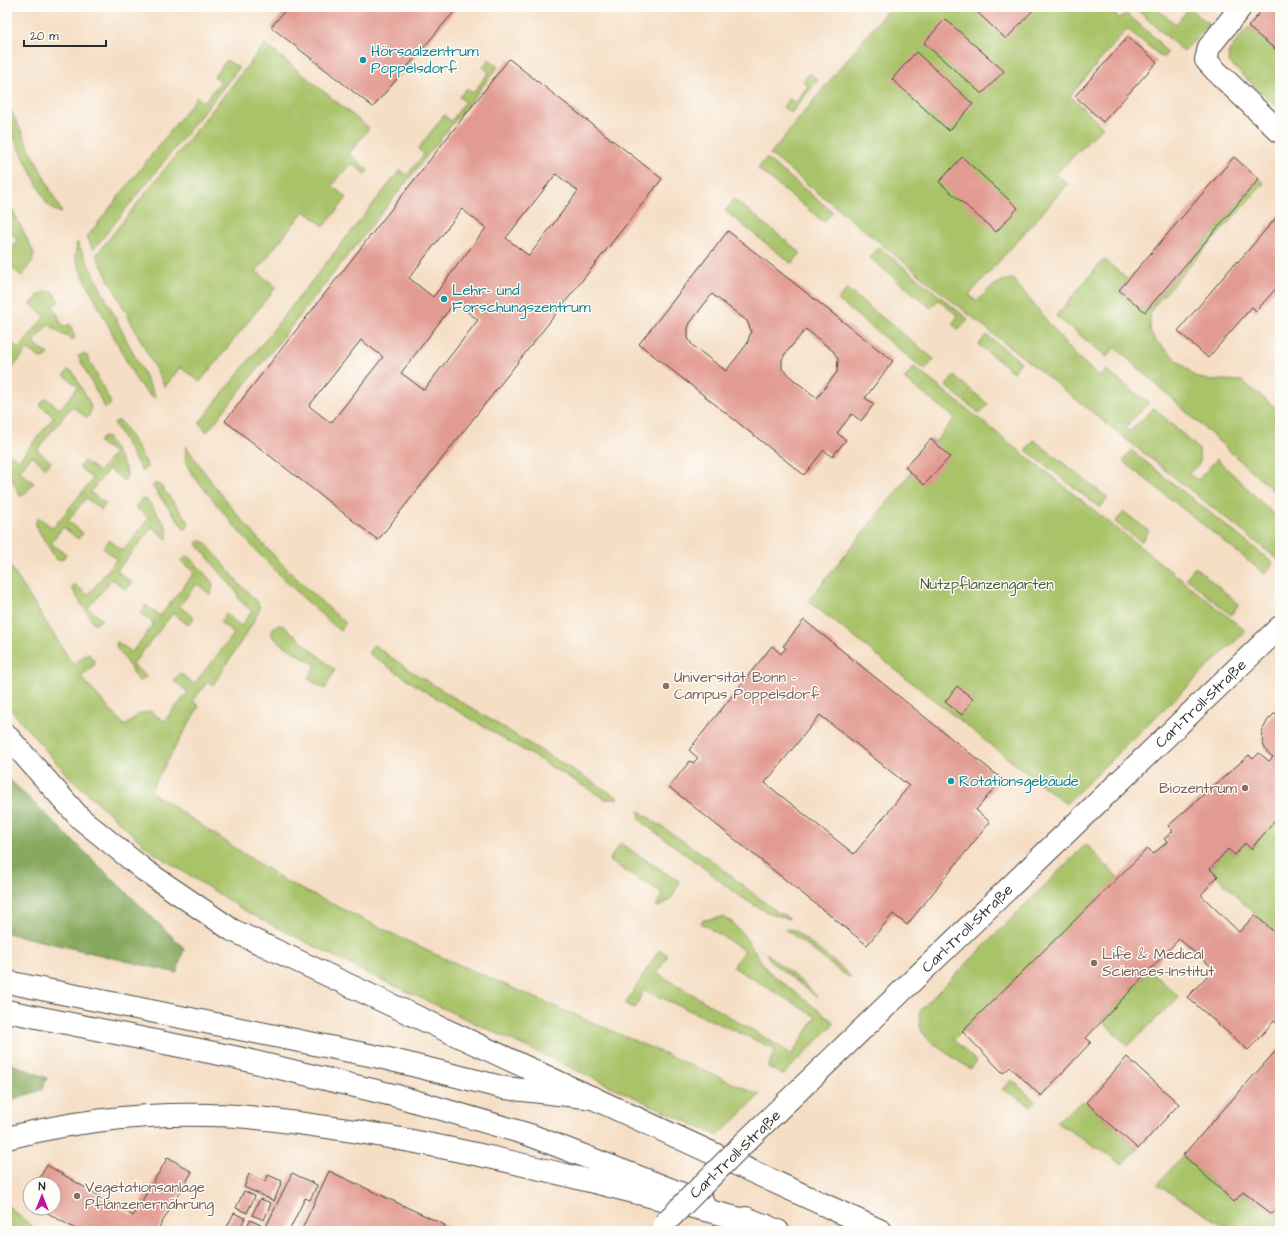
<svg xmlns="http://www.w3.org/2000/svg" width="1287" height="1238" viewBox="0 0 1287 1238" font-family="'Architects Daughter',sans-serif">
<style>
.green{fill:#a9c369;stroke:#6a774a}
.forest{fill:#86a95d;stroke:#586a44}
.building{fill:#e29b92;fill-rule:evenodd}
.lines{fill:none;stroke-linecap:round;stroke-linejoin:round}
.minor-casing{stroke:#494642;stroke-width:24}
.trunk-casing{stroke:#494642;stroke-width:24}
.motorway-casing{stroke:#494642;stroke-width:24}
.minor{stroke:#fff;stroke-width:22}
.trunk{stroke:#fff;stroke-width:22}
.motorway{stroke:#fff;stroke-width:22}
.minor-bridge-casing{stroke:#494642;stroke-width:24;stroke-linecap:butt}
.minor-bridge{stroke:#fff;stroke-width:22}
.culture-dot{fill:#0f9aa8;stroke:#fdfcf7;stroke-width:1.5}
.education-dot{fill:#8d6e63;stroke:#fdfcf7;stroke-width:1.5}
.labels{text-anchor:middle;stroke-width:3;stroke-linejoin:round;paint-order:stroke}
.culture-label{font-size:15px;fill:#0d838f;stroke:#fdfcf7;text-anchor:start}
.park-label{font-size:15px;fill:#51593e;stroke:#fdfcf7}
.education-label{font-size:15px;fill:#785e54;stroke:#fdfcf7;text-anchor:start}
.street-label{font-size:15px;fill:#2b2b2b;stroke:#fdfcf7}
</style>
<rect width="100%" height="100%" fill="#fdfcf7"/>
<filter id="ink" filterUnits="userSpaceOnUse"><feTurbulence type="fractalNoise" baseFrequency=".025" numOctaves="2"/><feDisplacementMap in="SourceGraphic" scale="8" xChannelSelector="R" yChannelSelector="G"/><feConvolveMatrix kernelMatrix="1 2 1 2 8 2 1 2 1" color-interpolation-filters="sRGB"/></filter>
<filter id="wash" filterUnits="userSpaceOnUse"><feTurbulence type="fractalNoise" baseFrequency=".012" numOctaves="4" result="noise"/><feDisplacementMap in="SourceGraphic" scale="16" xChannelSelector="R" yChannelSelector="G"/><feGaussianBlur stdDeviation="0.9" result="paint"/><feColorMatrix in="noise" values="0 0 0 0 0 0 0 0 0 0 0 0 0 0 0 0 0 1.4 0 .05"/><feComposite in="paint" operator="in"/></filter>
<g filter="url(#wash)">
<rect width="100%" height="100%" fill="#f5dec4"/>
<path class="green" d="M 890,7 L 1112,7 L 1110,10 L 1120,18 L 1126,13 L 1155,38 L 1167,53 L 1163,58 L 1127,29 L 1070,96 L 1103,127 L 1056,174 L 1068,184 L 969,295 L 977,301 C 988,290 996,280 1013,279 L 1074,354 L 1100,377 L 1106,370 L 1149,403 L 1124,428 L 1130,431 L 1154,408 L 1199,449 L 1200,463 L 1188,474 L 1198,480 L 1217,459 L 1280,520 L 1280,561 L 958,306 L 770,154 Z
M 1134,7 L 1154,7 L 1176,24 L 1189,8 L 1209,24 L 1184,52 Z
M 1248,27 L 1280,53 L 1280,96 L 1277,100 L 1280,103 L 1280,110 L 1229,62 L 1229,51 Z
M 265,44 L 369,128 L 349,154 L 368,170 L 365,174 L 351,163 L 332,186 L 347,198 L 324,226 L 304,211 L 256,271 L 276,287 L 200,382 L 180,367 L 165,387 L 96,255 Z
M 489,59 L 498,67 L 207,432 L 199,423 L 400,170 L 407,175 L 424,154 L 418,149 L 444,115 L 451,121 L 465,102 L 459,97 L 467,88 L 473,93 L 489,72 L 483,67 Z
M 227,60 L 239,68 L 93,250 L 87,237 L 197,97 L 204,102 L 221,81 L 214,76 Z
M 810,73 L 818,80 L 791,113 L 783,107 L 789,99 L 795,103 L 808,86 L 803,81 Z
M 7,103 L 62,213 C 55,211 51,209 46,202 L 7,124 Z
M 766,158 L 833,212 L 824,222 L 758,169 Z
M 1259,179 L 1264,183 L 1154,306 L 1150,315 L 1150,332 L 1156,341 L 1196,377 L 1211,381 L 1224,380 L 1242,381 L 1280,411 L 1280,497 L 1115,347 L 1107,357 L 1056,316 L 1104,259 L 1128,280 L 1119,290 L 1145,312 Z
M 734,199 L 801,253 L 792,264 L 725,211 Z
M 8,208 L 11,208 L 13,211 L 34,253 L 33,260 L 22,276 L 7,264 L 7,253 L 18,240 L 7,231 L 7,209 Z
M 77,242 L 156,398 L 147,393 L 136,380 L 80,270 L 75,257 Z
M 879,247 L 968,319 L 959,330 L 952,324 L 958,316 L 938,300 L 931,308 L 870,258 Z
M 847,289 L 934,359 L 925,370 L 838,300 Z
M 47,291 L 53,292 L 59,302 L 53,305 L 63,327 L 70,324 L 75,338 L 71,341 L 68,335 L 63,335 L 48,324 L 33,343 L 48,354 L 43,360 L 28,349 L 7,375 L 7,364 L 14,355 L 7,350 L 7,340 L 19,349 L 45,316 L 31,304 L 39,295 Z
M 986,335 L 1021,362 L 1013,372 L 979,345 Z
M 84,354 L 87,356 L 110,401 L 110,405 L 105,408 L 78,356 Z
M 914,367 L 1246,631 L 1130,741 L 1066,804 L 808,601 L 911,473 L 905,467 L 931,439 L 935,442 L 955,418 L 904,379 Z
M 68,370 L 73,372 L 90,404 C 92,410 90,413 87,418 L 72,406 L 37,450 L 51,462 L 46,468 L 32,456 L 19,471 L 34,483 L 23,496 L 20,496 L 7,469 L 7,452 L 19,460 L 54,417 L 40,405 L 46,398 L 60,409 L 78,387 L 64,375 Z
M 954,376 L 988,404 L 980,414 L 946,386 Z
M 117,421 L 120,421 L 122,423 L 146,462 L 147,467 L 142,471 L 114,423 Z
M 103,437 L 108,438 L 126,469 L 127,476 L 124,481 L 109,469 L 90,492 L 106,504 L 101,510 L 86,498 L 68,521 L 83,533 L 78,539 L 63,527 L 51,543 L 66,554 L 63,559 L 58,560 L 56,559 L 36,527 L 36,522 L 38,517 L 53,528 L 93,479 L 79,467 L 84,461 L 99,472 L 114,453 L 99,442 Z
M 1034,440 L 1108,498 L 1100,508 L 1026,450 Z
M 186,446 C 231,513 285,572 346,623 L 340,631 C 294,591 252,550 214,501 C 206,490 194,479 188,467 C 185,461 185,453 186,446 Z
M 1131,450 L 1273,563 L 1265,574 L 1123,461 Z
M 157,483 L 160,485 L 188,521 L 189,525 L 185,530 L 152,486 Z
M 145,499 L 148,501 L 167,528 L 167,539 L 152,527 L 117,571 L 132,583 L 126,590 L 112,579 L 88,608 L 102,620 L 97,623 L 93,623 L 73,590 L 72,586 L 74,584 L 88,595 L 117,559 L 103,548 L 109,540 L 123,551 L 149,518 L 135,507 L 141,500 Z
M 1124,512 L 1149,531 L 1141,542 L 1115,522 Z
M 201,541 L 205,542 L 243,588 L 257,601 L 260,608 L 251,626 L 213,685 L 208,681 L 193,701 L 199,706 L 150,791 L 285,881 L 432,953 L 760,1095 L 718,1136 L 367,973 L 247,912 L 151,851 L 66,774 L 7,705 L 7,561 L 73,665 L 88,653 L 96,663 L 81,677 L 125,726 L 140,713 L 145,713 L 150,711 L 164,721 L 188,692 L 174,681 L 180,673 L 194,684 L 234,634 L 220,622 L 226,614 L 241,626 L 252,611 L 238,599 L 238,594 L 196,543 Z
M 186,556 L 191,558 L 212,582 L 213,586 L 211,595 L 197,584 L 179,606 L 194,618 L 188,625 L 173,613 L 132,665 L 146,676 L 143,680 L 139,681 L 117,648 L 116,643 L 117,642 L 132,652 L 154,624 L 140,613 L 146,605 L 160,616 L 195,572 L 181,561 Z
M 1195,567 L 1239,604 L 1231,615 L 1186,578 Z
M 279,625 L 284,626 L 335,670 L 325,689 L 308,679 L 316,665 L 281,644 L 272,636 L 272,630 L 274,627 Z
M 374,645 L 409,670 L 619,798 L 615,799 L 605,799 L 426,692 L 368,653 Z
M 639,811 L 711,860 L 774,910 L 790,919 C 753,912 725,884 696,862 C 679,849 661,837 644,824 L 640,819 Z
M 1280,815 L 1280,937 L 1255,915 L 1210,869 L 1228,849 L 1235,855 L 1245,843 L 1251,849 Z
M 620,843 L 680,882 L 671,899 L 659,907 L 656,906 L 663,893 L 609,861 Z
M 1086,844 L 1118,878 L 954,1039 L 977,1062 L 970,1069 C 959,1061 929,1043 923,1033 C 918,1025 919,1017 922,1008 Z
M 724,917 L 732,922 L 745,937 L 768,971 L 835,1023 L 783,1075 L 768,1067 L 775,1049 L 644,990 L 635,1008 L 625,1004 L 659,950 L 668,955 L 657,973 L 792,1054 L 816,1017 L 733,967 L 744,950 L 701,923 L 703,920 Z
M 785,929 L 794,930 L 800,935 L 843,969 L 852,978 L 842,973 Z
M 766,953 L 809,988 L 817,997 L 771,962 Z
M 1150,970 L 1179,997 L 1128,1046 L 1102,1021 Z
M 1012,1080 L 1035,1101 L 1031,1106 L 1002,1089 Z
M 1081,1102 L 1086,1102 L 1138,1149 L 1123,1164 L 1056,1122 Z
M 1183,1155 L 1234,1202 L 1243,1192 L 1272,1214 L 1280,1205 L 1280,1231 L 1233,1231 L 1157,1185 Z
M 7,1205 L 37,1231 L 7,1231 Z"/>
<path class="forest" d="M 7,777 L 184,948 L 177,973 L 7,933 Z
M 7,1062 L 47,1078 L 42,1090 L 7,1101 Z"/>
<g id="blocks">
<path class="building" d="M 288,7 L 458,7 L 373,107 L 271,27 Z
M 984,7 L 1036,7 L 1006,39 L 978,13 Z
M 1264,7 L 1280,7 L 1280,53 L 1248,27 Z
M 945,19 L 1004,71 L 982,94 L 924,43 Z
M 1128,37 L 1157,62 L 1103,122 L 1075,96 Z
M 916,52 L 973,104 L 949,131 L 892,79 Z
M 509,59 L 662,179 L 378,540 L 225,421 ZM 556,174 L 578,191 L 529,256 L 506,238 ZM 462,209 L 486,228 L 433,297 L 409,278 ZM 455,302 L 478,320 L 424,390 L 401,373 ZM 361,340 L 383,357 L 331,423 L 309,406 Z
M 962,157 L 1018,208 L 996,232 L 939,182 Z
M 1234,157 L 1259,179 L 1145,312 L 1119,290 Z
M 1280,213 L 1280,284 L 1256,311 L 1252,307 L 1208,358 L 1178,331 L 1220,281 L 1237,261 L 1238,262 Z
M 728,231 L 893,361 L 865,398 L 874,404 L 861,421 L 852,414 L 837,433 L 846,440 L 832,457 L 824,450 L 804,475 L 639,344 ZM 712,294 L 747,321 L 751,331 L 747,344 L 726,371 L 693,346 L 688,338 L 688,328 L 690,323 ZM 806,329 L 833,351 L 838,359 L 837,372 L 817,398 L 794,380 L 782,369 L 782,360 L 785,354 Z
M 931,439 L 950,457 L 924,485 L 905,467 Z
M 804,620 L 1002,779 L 976,810 L 990,822 L 907,925 L 893,914 L 867,945 L 669,787 L 690,761 L 693,763 L 698,758 L 689,750 L 755,667 L 772,646 L 781,654 L 786,648 L 783,646 ZM 820,715 L 909,786 L 854,854 L 765,783 Z
M 957,686 L 973,699 L 962,715 L 945,702 Z
M 1280,712 L 1280,815 L 1251,849 L 1245,843 L 1235,855 L 1228,849 L 1210,869 L 1218,876 L 1201,895 L 1239,932 L 1255,915 L 1280,937 L 1280,1026 L 1274,1021 L 1248,1050 L 1187,997 L 1214,969 L 1179,939 L 1086,1038 L 1091,1042 L 1041,1096 L 1010,1067 L 1003,1073 L 962,1031 L 1148,848 L 1153,854 L 1167,842 L 1164,839 L 1173,831 L 1168,826 L 1249,755 L 1253,759 L 1259,753 L 1269,761 L 1273,757 L 1267,752 L 1263,744 L 1262,731 L 1268,720 L 1274,714 Z
M 1280,1046 L 1280,1205 L 1272,1214 L 1243,1192 L 1234,1202 L 1183,1155 Z
M 1127,1057 L 1179,1104 L 1138,1149 L 1086,1102 Z
M 168,1157 L 192,1172 L 157,1231 L 79,1231 L 39,1208 L 54,1208 L 54,1184 L 36,1184 L 47,1165 L 133,1216 Z
M 329,1171 L 445,1225 L 442,1231 L 301,1231 Z
M 292,1173 L 317,1185 L 310,1200 L 305,1198 L 289,1231 L 264,1231 Z
M 249,1174 L 266,1182 L 268,1175 L 282,1181 L 274,1201 L 244,1187 Z
M 244,1191 L 255,1196 L 247,1213 L 236,1208 Z
M 260,1199 L 271,1203 L 264,1220 L 252,1215 Z
M 234,1213 L 245,1218 L 239,1231 L 230,1231 L 226,1229 Z
M 250,1220 L 261,1225 L 258,1231 L 245,1231 Z"/>
</g>
</g>
<g filter="url(#ink)">
<use href="#blocks" fill-opacity="0" stroke="#494642" stroke-width="1"/>
<g class="lines">
<defs>
<g id="minor">
<path d="M 1241,7 L 1209,47 L 1206,60 L 1214,69 L 1280,132"/>
<path id="s1" d="M 741,1146 L 1280,627"/>
</g>
<path id="trunk" d="M 7,736 L 80,818 L 144,870 L 232,930 L 387,1003 L 881,1231
M 7,1011 L 234,1057 L 397,1096 L 530,1135 L 703,1202
M 746,1218 L 778,1231"/>
<path id="motorway" d="M 7,982 L 384,1058 L 505,1088 L 594,1098
M 7,1138 C 74,1121 142,1113 211,1115 C 252,1115 293,1123 334,1128 C 479,1149 622,1190 765,1225"/>
</defs>
<use href="#minor" class="minor-casing"/>
<use href="#trunk" class="trunk-casing"/>
<use href="#motorway" class="motorway-casing"/>
<use href="#minor" class="minor"/>
<use href="#trunk" class="trunk"/>
<use href="#motorway" class="motorway"/>
<defs>
<path id="minor-bridge" d="M 664,1224 L 741,1146"/>
</defs>
<use href="#minor-bridge" class="minor-bridge-casing"/>
<use href="#minor-bridge" class="minor-bridge"/>
</g>
</g>
<g class="culture-dot">
<circle cx="363" cy="60" r="4"/>
<circle cx="444" cy="299" r="4"/>
<circle cx="951" cy="781" r="4"/>
</g>
<g class="education-dot">
<circle cx="666" cy="686" r="4"/>
<circle cx="1245" cy="788" r="4"/>
<circle cx="1094" cy="963" r="4"/>
<circle cx="77" cy="1196" r="4"/>
</g>
<g class="labels">
<g class="culture-label">
<text x="371" y="56">Hörsaalzentrum<tspan x="371" dy="17">Poppelsdorf</tspan></text>
<text x="452" y="295">Lehr- und<tspan x="452" dy="17">Forschungszentrum</tspan></text>
<text x="959" y="786">Rotationsgebäude</text>
</g>
<g class="park-label">
<text x="987" y="589">Nutzpflanzengarten</text>
</g>
<g class="education-label">
<text x="674" y="682">Universität Bonn –<tspan x="674" dy="17">Campus Poppelsdorf</tspan></text>
<text x="1237" y="793" text-anchor="end">Biozentrum</text>
<text x="1102" y="959">Life &amp; Medical<tspan x="1102" dy="17">Sciences-Institut</tspan></text>
<text x="85" y="1192">Vegetationsanlage<tspan x="85" dy="17">Pflanzenernährung</tspan></text>
</g>
<g class="street-label">
<text dy="5" stroke="none"><textPath href="#s1" startOffset="638">Carl-Troll-Straße</textPath></text>
<text dy="5" stroke="none"><textPath href="#s1" startOffset="314">Carl-Troll-Straße</textPath></text>
<text transform="translate(735 1154) rotate(-44)" y="5">Carl-Troll-Straße</text>
</g>
</g>
<rect width="1287" height="1238" fill="none" stroke="#fdfcf7" stroke-width="24"/>
<g transform="translate(42 1196)"><circle r="19" fill="#fdfcf7" stroke="#a9a8a5"/>
<path d="M0-3L7 15L0 10L-7 15Z" fill="#b5179e"/>
<text y="-6" font-size="11" font-weight="bold" text-anchor="middle" fill="#2b2b2b">N</text>
</g>
<path d="M24 40v6h82v-6" fill="none" stroke="#2b2b2b" stroke-width="2"/>
<text x="30" y="40" font-size="12" fill="#2b2b2b" stroke="#fdfcf7" stroke-width="3" paint-order="stroke">20 m</text>
</svg>
